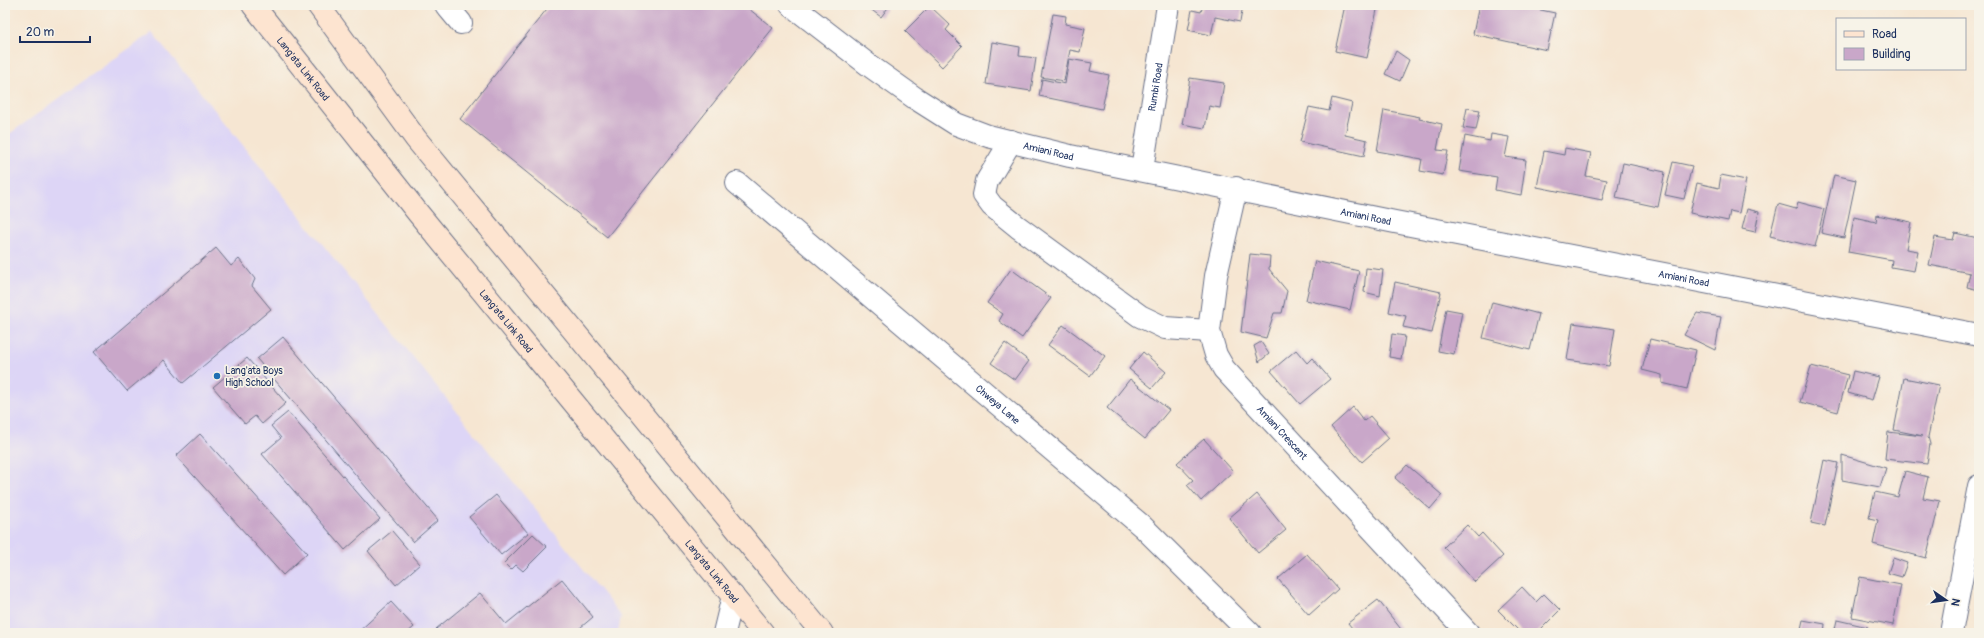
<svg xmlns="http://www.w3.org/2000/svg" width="1984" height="638" viewBox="0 0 1984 638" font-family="Pangolin,sans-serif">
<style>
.built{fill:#ddd5f6}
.building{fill:#c9a7c9}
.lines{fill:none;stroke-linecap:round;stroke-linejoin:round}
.street-casing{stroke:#686f87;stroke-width:24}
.secondary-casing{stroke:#686f87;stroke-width:24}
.street{stroke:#fff;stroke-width:22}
.secondary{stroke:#fde4d0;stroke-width:22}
.poi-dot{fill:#1f6fb2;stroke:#f7f3e8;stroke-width:1.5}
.labels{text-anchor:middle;stroke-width:3.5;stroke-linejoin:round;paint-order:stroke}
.street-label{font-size:10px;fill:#1b2f5e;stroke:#f7f3e8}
.poi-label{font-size:10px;fill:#1b2f5e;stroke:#f7f3e8;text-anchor:start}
</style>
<rect width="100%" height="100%" fill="#f7f3e8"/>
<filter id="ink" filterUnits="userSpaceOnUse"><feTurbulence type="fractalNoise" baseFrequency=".025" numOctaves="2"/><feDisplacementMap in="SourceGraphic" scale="8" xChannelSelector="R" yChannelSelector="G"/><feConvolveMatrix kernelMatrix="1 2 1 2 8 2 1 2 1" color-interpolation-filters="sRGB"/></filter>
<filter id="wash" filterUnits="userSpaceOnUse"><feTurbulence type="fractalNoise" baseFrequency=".012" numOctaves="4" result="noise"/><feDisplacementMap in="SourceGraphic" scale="16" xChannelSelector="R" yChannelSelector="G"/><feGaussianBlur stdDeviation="0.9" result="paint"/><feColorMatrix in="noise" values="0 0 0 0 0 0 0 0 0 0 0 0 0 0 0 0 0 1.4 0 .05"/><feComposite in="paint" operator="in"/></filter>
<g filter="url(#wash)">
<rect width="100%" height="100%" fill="#f6e6d2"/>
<path class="built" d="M 152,32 L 621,616 L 618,633 L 5,633 L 5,137 Z"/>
<g id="blocks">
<path class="building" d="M 550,5 L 744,5 L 773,28 L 607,237 L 460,119 Z
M 865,5 L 890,5 L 881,17 Z
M 1203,5 L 1243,5 L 1240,22 L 1215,17 L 1211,35 L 1188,30 L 1192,10 L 1201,12 Z
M 1345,5 L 1378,5 L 1367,58 L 1335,51 Z
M 1479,5 L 1517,5 L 1555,13 L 1547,50 L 1473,34 Z
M 930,6 L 950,25 L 946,30 L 962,46 L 942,67 L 905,31 Z
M 1053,14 L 1066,16 L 1065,24 L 1085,28 L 1080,52 L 1070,50 L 1064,81 L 1041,77 Z
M 992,42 L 1020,47 L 1019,56 L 1036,58 L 1031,91 L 986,84 Z
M 1396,51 L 1409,60 L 1400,81 L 1385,74 Z
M 1069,59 L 1092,63 L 1090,71 L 1109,75 L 1102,109 L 1039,96 L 1042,79 L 1065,84 Z
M 1190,78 L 1224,83 L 1220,108 L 1209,106 L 1205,128 L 1182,124 Z
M 1332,98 L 1352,103 L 1345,135 L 1367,140 L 1364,156 L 1300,142 L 1309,107 L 1329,111 Z
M 1467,108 L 1480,110 L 1476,130 L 1463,128 Z
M 1384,110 L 1420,117 L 1419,119 L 1442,124 L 1437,150 L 1448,151 L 1443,175 L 1420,171 L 1422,159 L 1377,151 Z
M 1491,134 L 1509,137 L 1505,157 L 1526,160 L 1521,195 L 1495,190 L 1497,177 L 1459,171 L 1465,136 L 1490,141 Z
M 1565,148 L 1591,153 L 1586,176 L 1607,180 L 1602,200 L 1537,187 L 1544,151 L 1564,155 Z
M 1673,162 L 1692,166 L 1684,199 L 1665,195 Z
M 1623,163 L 1665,172 L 1658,207 L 1616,198 Z
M 1721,175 L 1746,180 L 1739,213 L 1730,211 L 1728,221 L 1690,213 L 1697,183 L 1719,188 Z
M 1834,175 L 1856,180 L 1844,238 L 1821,233 Z
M 1798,202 L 1824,209 L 1815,247 L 1770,236 L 1778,204 L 1796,209 Z
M 1747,209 L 1759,212 L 1755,232 L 1742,229 Z
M 1877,215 L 1911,222 L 1906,249 L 1918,251 L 1914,271 L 1891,267 L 1892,260 L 1848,252 L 1854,217 L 1876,222 Z
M 1955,233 L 1978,238 L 1975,248 L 1979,248 L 1979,290 L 1967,287 L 1970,273 L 1929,265 L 1935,237 L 1953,240 Z
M 216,248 L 231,266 L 239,259 L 255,279 L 252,286 L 271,309 L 183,383 L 164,360 L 127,391 L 94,352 Z
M 1250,254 L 1270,256 L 1269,269 L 1287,291 L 1282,313 L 1274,313 L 1266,338 L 1241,332 Z
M 1315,261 L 1359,271 L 1350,310 L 1306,300 Z
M 1366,268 L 1383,270 L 1380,296 L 1364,292 Z
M 1011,269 L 1051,298 L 1022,338 L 999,321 L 1003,314 L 987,303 Z
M 1395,282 L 1441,292 L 1432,333 L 1403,327 L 1406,316 L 1389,312 Z
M 1492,302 L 1539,314 L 1530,350 L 1483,338 Z
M 1446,309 L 1462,312 L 1454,354 L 1438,351 Z
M 1697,313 L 1721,317 L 1715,350 L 1684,335 Z
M 1573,323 L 1615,329 L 1609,366 L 1567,360 Z
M 1063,325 L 1105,356 L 1090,376 L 1048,345 Z
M 1392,334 L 1405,336 L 1401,359 L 1389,357 Z
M 283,337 L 438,520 L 413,542 L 257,359 Z
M 1650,339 L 1696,350 L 1687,389 L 1662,383 L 1662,375 L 1642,370 Z
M 1261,342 L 1269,354 L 1259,362 L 1254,346 Z
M 1005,343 L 1029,361 L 1015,380 L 991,363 Z
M 1296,350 L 1307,363 L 1312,358 L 1330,379 L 1300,404 L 1271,371 Z
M 1143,352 L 1166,372 L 1152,388 L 1129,369 Z
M 247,358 L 286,403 L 262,424 L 255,416 L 245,424 L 213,387 Z
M 1811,366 L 1848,375 L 1838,412 L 1800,402 Z
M 1853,371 L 1879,377 L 1872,400 L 1848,393 Z
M 1904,378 L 1939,385 L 1928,437 L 1930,444 L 1927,464 L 1885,459 L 1888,432 L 1923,436 L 1894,430 Z
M 1130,379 L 1169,410 L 1145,439 L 1107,408 Z
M 1353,407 L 1364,421 L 1370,416 L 1389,438 L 1362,462 L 1331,427 Z
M 288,412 L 380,519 L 345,550 L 262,454 L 281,438 L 271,426 Z
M 200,434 L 307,553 L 283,575 L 176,456 Z
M 1204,439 L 1233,471 L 1201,501 L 1187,485 L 1193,480 L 1177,463 Z
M 1842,455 L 1886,468 L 1880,487 L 1842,480 Z
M 1824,460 L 1838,463 L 1825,526 L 1811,523 Z
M 1407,465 L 1442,495 L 1430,509 L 1395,478 Z
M 1905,471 L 1928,477 L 1923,498 L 1940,501 L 1926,558 L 1873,544 L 1878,520 L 1869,518 L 1875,492 L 1898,497 Z
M 1257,494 L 1286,530 L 1258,553 L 1229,518 Z
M 496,495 L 528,533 L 501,555 L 469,517 Z
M 1467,525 L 1478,537 L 1482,533 L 1503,556 L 1475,582 L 1444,547 Z
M 392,531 L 420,564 L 396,585 L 368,551 Z
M 533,534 L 547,547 L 523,571 L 516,565 L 511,570 L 504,563 Z
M 1307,554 L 1338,589 L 1309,615 L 1278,579 Z
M 1893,558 L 1907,563 L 1902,577 L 1888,573 Z
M 1860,577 L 1901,585 L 1893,625 L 1852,617 Z
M 562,579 L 593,617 L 574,633 L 440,633 L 436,629 L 480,593 L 506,624 Z
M 1522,587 L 1536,602 L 1544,594 L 1560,610 L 1537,633 L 1521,633 L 1498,610 Z
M 1378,600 L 1404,633 L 1356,633 L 1348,623 Z
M 391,602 L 414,627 L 407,633 L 357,633 Z
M 1803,620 L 1825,624 L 1824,633 L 1800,633 Z
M 1837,620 L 1868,627 L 1866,633 L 1834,633 Z"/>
</g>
</g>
<g filter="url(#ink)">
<use href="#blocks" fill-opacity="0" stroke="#686f87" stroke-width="1"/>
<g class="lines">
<defs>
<g id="street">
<path d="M 446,5 L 461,23"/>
<path id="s1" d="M 791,5 L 870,66 L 915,98 L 956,124 L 988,136 L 1070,156 L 1395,222 L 1979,335"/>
<path d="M 1011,141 L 987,181 L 984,195 L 992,206 L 1018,227 L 1140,316 L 1165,328 L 1209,331"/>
<path id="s2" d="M 1142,169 L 1168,5"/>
<path id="s3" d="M 737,183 L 1142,526 L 1250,633"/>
<path id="s4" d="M 1236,188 L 1216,276 L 1209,331 L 1216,355 L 1224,369 L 1468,633"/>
<path d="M 724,633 L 733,596"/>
<path d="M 1951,633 L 1979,486"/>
</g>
<g id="secondary">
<path id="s5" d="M 253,5 L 418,213 L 763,633"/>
<path d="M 318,5 L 416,139 L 822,633"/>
</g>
</defs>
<use href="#street" class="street-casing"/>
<use href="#secondary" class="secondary-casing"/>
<use href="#street" class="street"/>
<use href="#secondary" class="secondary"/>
</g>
</g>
<circle class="poi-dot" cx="217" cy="376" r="4"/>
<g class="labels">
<g class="street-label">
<text dy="4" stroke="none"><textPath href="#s5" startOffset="81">Lang'ata Link Road</textPath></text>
<text dy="4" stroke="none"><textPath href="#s2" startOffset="83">Rumbi Road</textPath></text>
<text dy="4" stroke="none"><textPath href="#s1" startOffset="300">Amiani Road</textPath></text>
<text dy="4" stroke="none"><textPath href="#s1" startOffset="624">Amiani Road</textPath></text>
<text dy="4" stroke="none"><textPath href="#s1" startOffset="948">Amiani Road</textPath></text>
<text dy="4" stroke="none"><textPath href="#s5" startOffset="405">Lang'ata Link Road</textPath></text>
<text dy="4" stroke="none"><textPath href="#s3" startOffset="342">Chweya Lane</textPath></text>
<text dy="4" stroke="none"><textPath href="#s4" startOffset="273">Amiani Crescent</textPath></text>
<text dy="4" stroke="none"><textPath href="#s5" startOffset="729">Lang'ata Link Road</textPath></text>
</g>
<g class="poi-label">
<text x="225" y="374">Lang'ata Boys<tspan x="225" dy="12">High School</tspan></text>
</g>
</g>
<rect width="1984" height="638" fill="none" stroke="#f7f3e8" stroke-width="20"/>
<rect x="1836" y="18" width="130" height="52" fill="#f7f3e8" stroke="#9fa5b1"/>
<rect x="1844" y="31" width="20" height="6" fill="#fde4d0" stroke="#9fa5b1"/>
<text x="1872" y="38" font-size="12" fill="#1b2f5e">Road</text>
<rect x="1844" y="48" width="20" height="12" fill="#c9a7c9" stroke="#9fa5b1"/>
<text x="1872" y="58" font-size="12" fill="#1b2f5e">Building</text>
<g transform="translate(1946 600) rotate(103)" stroke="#f7f3e8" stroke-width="3" paint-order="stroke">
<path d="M0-3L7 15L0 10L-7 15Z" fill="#1b2f5e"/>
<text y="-6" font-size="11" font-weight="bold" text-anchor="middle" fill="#1b2f5e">N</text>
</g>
<path d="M20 36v6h70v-6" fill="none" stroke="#1b2f5e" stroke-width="2"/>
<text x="26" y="36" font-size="12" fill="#1b2f5e" stroke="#f7f3e8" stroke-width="3" paint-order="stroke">20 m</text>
</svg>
